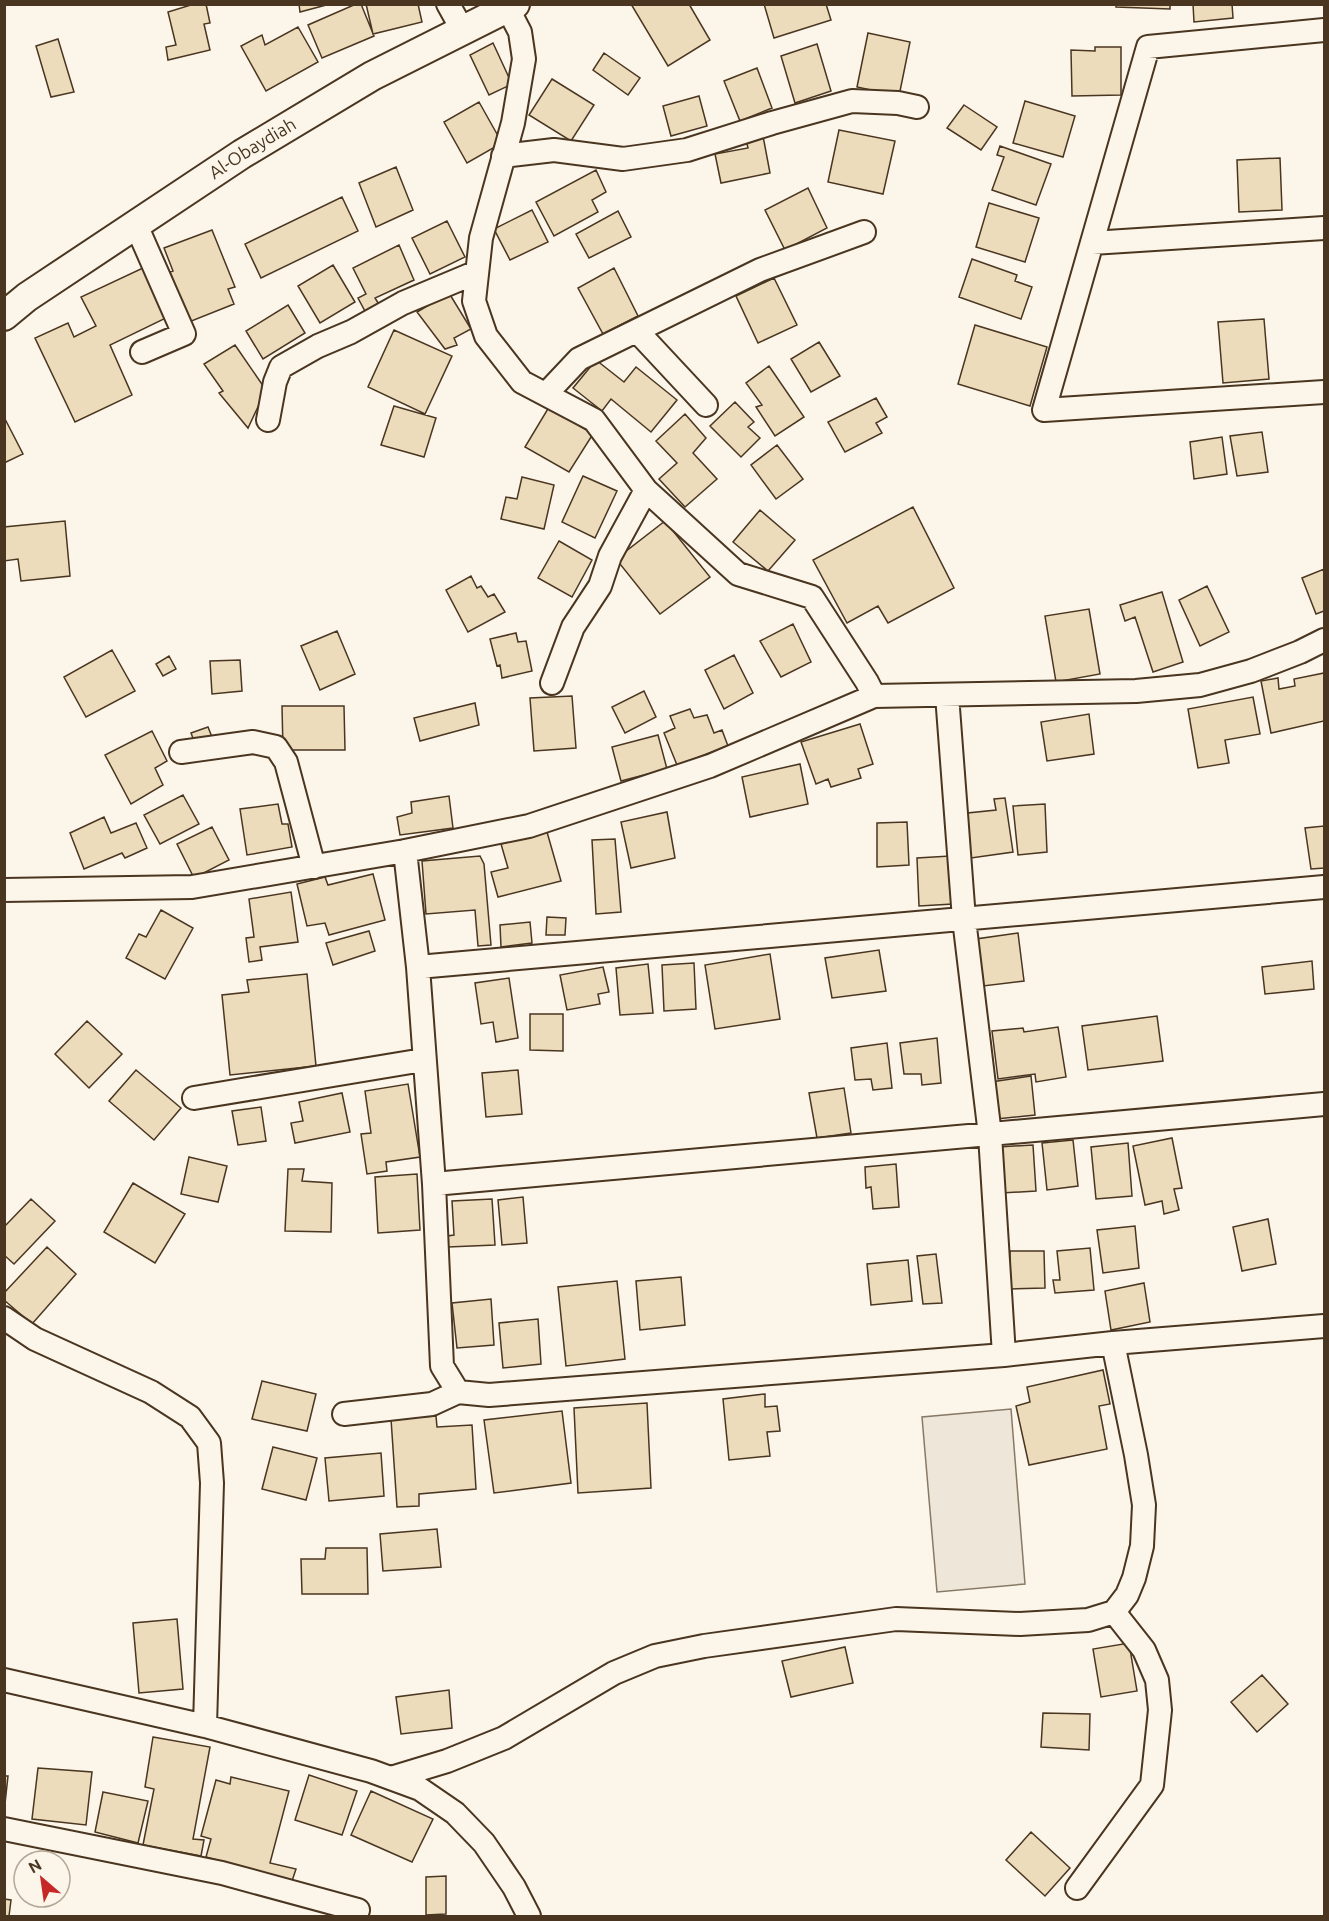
<svg xmlns="http://www.w3.org/2000/svg" width="1329" height="1921" viewBox="0 0 1329 1921" font-family="Ubuntu,sans-serif">
<style>
.green{fill:#ede6d9;stroke:#887966;stroke-width:1.5}
.building{fill:#ecdcbc;stroke:#4a3520;stroke-width:1.5}
.lines{fill:none;stroke-linecap:round;stroke-linejoin:round}
.minor-casing{stroke:#4a3520;stroke-width:26}
.major-casing{stroke:#4a3520;stroke-width:32}
.minor{stroke:#fbf6e9;stroke-width:22}
.major{stroke:#fbf6e9;stroke-width:28}
.labels{text-anchor:middle;stroke-width:4.5;stroke-linejoin:round;paint-order:stroke}
.street-label{font-size:18px;fill:#4a3520;stroke:#fbf6e9}
</style>
<rect width="100%" height="100%" fill="#fbf6e9"/>
<path class="green" d="M 1011,1409 L 1025,1584 L 937,1592 L 922,1417 Z"/>
<path class="building" d="M 194,4 L 206,4 L 210,23 L 204,24 L 210,50 L 168,60 L 166,47 L 176,45 L 168,12 Z
M 299,4 L 330,4 L 300,12 Z
M 356,4 L 361,4 L 374,36 L 322,58 L 308,25 Z
M 366,4 L 418,4 L 422,22 L 373,34 Z
M 631,4 L 689,4 L 710,40 L 668,66 Z
M 764,4 L 826,4 L 831,20 L 774,38 Z
M 1116,4 L 1170,4 L 1170,9 L 1116,7 Z
M 1193,4 L 1232,4 L 1233,18 L 1194,22 Z
M 298,27 L 318,62 L 266,91 L 241,46 L 262,35 L 265,45 Z
M 868,33 L 910,42 L 899,96 L 857,87 Z
M 58,39 L 74,92 L 51,97 L 36,46 Z
M 493,43 L 512,84 L 489,95 L 470,55 Z
M 817,44 L 831,91 L 795,103 L 781,56 Z
M 1095,47 L 1121,47 L 1121,95 L 1072,96 L 1071,50 L 1095,51 Z
M 604,53 L 640,78 L 628,95 L 593,70 Z
M 757,68 L 772,108 L 740,121 L 724,81 Z
M 552,79 L 594,105 L 571,141 L 529,115 Z
M 699,96 L 707,126 L 671,136 L 663,106 Z
M 1025,101 L 1075,116 L 1063,157 L 1013,143 Z
M 479,102 L 502,143 L 467,163 L 444,122 Z
M 964,105 L 997,127 L 981,150 L 947,128 Z
M 839,130 L 895,141 L 883,194 L 828,182 Z
M 763,136 L 770,173 L 721,183 L 715,154 L 748,148 L 746,140 Z
M 1000,146 L 1051,164 L 1036,205 L 992,190 L 1004,157 L 997,155 Z
M 1280,158 L 1282,210 L 1239,212 L 1237,160 Z
M 396,167 L 413,210 L 376,227 L 359,183 Z
M 596,170 L 606,192 L 592,200 L 598,212 L 554,236 L 536,202 Z
M 808,188 L 827,228 L 785,250 L 765,210 Z
M 342,197 L 358,231 L 261,278 L 245,244 Z
M 989,203 L 1039,218 L 1025,262 L 976,247 Z
M 532,210 L 548,242 L 510,260 L 494,229 Z
M 618,211 L 631,237 L 589,258 L 576,234 Z
M 447,221 L 465,257 L 430,274 L 412,238 Z
M 212,230 L 235,287 L 228,289 L 234,304 L 184,324 L 183,307 L 170,272 L 173,271 L 164,248 Z
M 399,245 L 414,280 L 375,298 L 380,306 L 366,313 L 358,298 L 366,294 L 353,268 Z
M 972,259 L 1017,275 L 1015,281 L 1032,287 L 1021,319 L 959,297 Z
M 333,265 L 355,302 L 320,323 L 298,286 Z
M 145,267 L 168,317 L 110,345 L 132,395 L 75,422 L 35,338 L 68,323 L 74,337 L 96,326 L 81,297 Z
M 614,268 L 638,316 L 603,334 L 578,288 Z
M 774,278 L 797,325 L 758,343 L 736,296 Z
M 449,293 L 471,329 L 454,338 L 457,345 L 445,349 L 417,312 Z
M 288,305 L 305,333 L 263,359 L 246,331 Z
M 1264,319 L 1269,379 L 1223,383 L 1218,322 Z
M 975,325 L 1047,347 L 1030,406 L 958,384 Z
M 394,330 L 452,356 L 425,414 L 368,387 Z
M 819,342 L 840,376 L 811,392 L 791,359 Z
M 235,345 L 266,390 L 248,428 L 219,393 L 223,391 L 204,364 Z
M 596,360 L 624,382 L 636,367 L 677,400 L 651,432 L 611,399 L 602,411 L 573,388 Z
M 769,366 L 804,417 L 775,436 L 756,407 L 762,405 L 746,383 Z
M 876,398 L 887,417 L 876,423 L 882,433 L 845,452 L 828,422 Z
M 735,402 L 754,422 L 748,427 L 760,438 L 741,457 L 710,426 Z
M 394,406 L 436,418 L 424,457 L 381,445 Z
M 549,407 L 593,434 L 569,472 L 525,447 Z
M 685,414 L 706,438 L 693,453 L 717,479 L 685,507 L 659,479 L 677,463 L 656,441 Z
M 4,417 L 23,454 L 4,463 Z
M 1262,432 L 1268,472 L 1237,476 L 1230,436 Z
M 1222,437 L 1227,474 L 1194,479 L 1190,442 Z
M 777,445 L 803,479 L 776,499 L 751,465 Z
M 583,476 L 617,491 L 595,538 L 562,522 Z
M 522,477 L 554,485 L 544,529 L 501,519 L 506,497 L 517,499 Z
M 913,507 L 954,588 L 888,623 L 878,606 L 847,623 L 813,560 Z
M 760,510 L 795,540 L 768,571 L 733,542 Z
M 65,521 L 70,576 L 21,581 L 18,559 L 4,561 L 4,527 Z
M 665,521 L 710,577 L 660,614 L 616,559 Z
M 559,541 L 592,560 L 572,597 L 538,578 Z
M 1324,569 L 1324,611 L 1316,614 L 1302,578 Z
M 471,576 L 477,588 L 481,586 L 488,597 L 494,594 L 505,612 L 468,632 L 446,590 Z
M 1207,586 L 1229,632 L 1200,646 L 1179,600 Z
M 1162,592 L 1183,662 L 1153,672 L 1135,617 L 1125,621 L 1120,605 Z
M 1089,609 L 1100,674 L 1056,682 L 1045,616 Z
M 793,624 L 811,662 L 781,677 L 760,641 Z
M 337,631 L 355,674 L 320,690 L 301,646 Z
M 516,633 L 518,642 L 526,641 L 532,671 L 502,678 L 500,665 L 497,666 L 490,639 Z
M 112,650 L 135,691 L 86,717 L 64,677 Z
M 734,655 L 753,693 L 724,709 L 705,670 Z
M 169,656 L 176,669 L 163,676 L 156,664 Z
M 240,660 L 242,691 L 212,694 L 210,661 Z
M 1324,673 L 1324,721 L 1271,733 L 1261,681 L 1278,678 L 1279,689 L 1295,686 L 1294,679 Z
M 644,691 L 656,717 L 625,733 L 612,707 Z
M 572,696 L 576,748 L 534,751 L 530,698 Z
M 1253,697 L 1260,734 L 1225,740 L 1229,763 L 1198,768 L 1188,709 Z
M 475,703 L 479,725 L 420,741 L 414,718 Z
M 282,706 L 344,706 L 345,750 L 283,750 Z
M 690,709 L 694,718 L 707,715 L 714,733 L 722,730 L 728,746 L 677,765 L 664,733 L 675,728 L 670,716 Z
M 1089,714 L 1094,754 L 1047,761 L 1041,722 Z
M 860,724 L 873,764 L 858,769 L 861,778 L 831,787 L 828,779 L 816,784 L 801,742 Z
M 208,727 L 212,737 L 194,741 L 191,733 Z
M 152,731 L 167,761 L 155,768 L 163,785 L 131,804 L 105,755 Z
M 658,735 L 667,769 L 621,781 L 612,747 Z
M 800,764 L 808,804 L 750,817 L 742,777 Z
M 183,795 L 199,824 L 160,844 L 144,815 Z
M 449,796 L 453,828 L 400,835 L 397,817 L 412,813 L 411,802 Z
M 1005,798 L 1013,852 L 964,859 L 958,814 L 996,810 L 994,799 Z
M 278,804 L 282,824 L 288,824 L 292,847 L 247,855 L 240,809 Z
M 1045,804 L 1047,852 L 1018,855 L 1013,806 Z
M 667,812 L 675,858 L 631,868 L 621,822 Z
M 104,817 L 111,833 L 136,823 L 147,848 L 125,858 L 122,853 L 84,869 L 70,833 Z
M 907,822 L 909,865 L 877,867 L 877,823 Z
M 1324,826 L 1324,868 L 1311,869 L 1305,828 Z
M 212,827 L 229,860 L 194,878 L 177,844 Z
M 547,832 L 561,881 L 498,897 L 491,872 L 508,868 L 501,844 Z
M 615,839 L 621,912 L 596,914 L 592,840 Z
M 480,856 L 484,864 L 491,945 L 478,946 L 475,910 L 426,914 L 422,861 Z
M 950,856 L 953,904 L 919,906 L 917,858 Z
M 373,874 L 385,920 L 329,935 L 325,923 L 307,926 L 297,884 L 325,877 L 328,885 Z
M 291,892 L 298,942 L 260,947 L 262,960 L 249,962 L 246,938 L 254,937 L 249,899 Z
M 161,910 L 193,928 L 165,979 L 126,958 L 139,934 L 146,937 Z
M 547,917 L 566,918 L 565,935 L 546,935 Z
M 530,922 L 532,943 L 501,947 L 500,925 Z
M 369,931 L 375,951 L 333,965 L 326,943 Z
M 1018,933 L 1024,981 L 983,986 L 976,939 Z
M 879,950 L 886,991 L 832,998 L 825,958 Z
M 770,954 L 780,1019 L 715,1029 L 705,965 Z
M 1312,961 L 1314,989 L 1265,994 L 1262,967 Z
M 694,963 L 696,1009 L 664,1011 L 662,965 Z
M 648,964 L 653,1013 L 620,1015 L 616,968 Z
M 603,967 L 609,992 L 598,994 L 600,1004 L 567,1010 L 560,975 Z
M 307,974 L 316,1066 L 230,1075 L 222,995 L 249,992 L 247,980 Z
M 509,978 L 518,1038 L 496,1042 L 493,1022 L 481,1024 L 475,983 Z
M 530,1014 L 563,1014 L 563,1051 L 530,1050 Z
M 1157,1016 L 1163,1061 L 1088,1070 L 1082,1026 Z
M 87,1021 L 122,1054 L 89,1088 L 55,1054 Z
M 1058,1027 L 1066,1077 L 1036,1082 L 1035,1074 L 998,1079 L 992,1031 L 1023,1028 L 1024,1032 Z
M 937,1038 L 941,1083 L 922,1085 L 921,1074 L 904,1074 L 900,1043 Z
M 887,1043 L 892,1088 L 873,1090 L 871,1079 L 855,1080 L 851,1048 Z
M 136,1070 L 181,1108 L 154,1140 L 109,1101 Z
M 518,1070 L 522,1114 L 486,1117 L 482,1073 Z
M 1031,1076 L 1035,1115 L 996,1119 L 991,1082 Z
M 408,1084 L 420,1157 L 386,1162 L 387,1171 L 367,1174 L 361,1134 L 371,1133 L 365,1091 Z
M 844,1088 L 851,1133 L 817,1138 L 809,1093 Z
M 342,1093 L 350,1132 L 295,1143 L 291,1123 L 303,1121 L 299,1102 Z
M 261,1107 L 266,1141 L 238,1145 L 232,1111 Z
M 1172,1138 L 1182,1188 L 1174,1189 L 1179,1210 L 1164,1214 L 1162,1201 L 1145,1205 L 1133,1146 Z
M 1073,1140 L 1078,1186 L 1047,1190 L 1042,1143 Z
M 1128,1143 L 1132,1196 L 1096,1199 L 1091,1147 Z
M 1033,1145 L 1036,1191 L 1001,1193 L 998,1147 Z
M 189,1157 L 227,1166 L 218,1202 L 181,1194 Z
M 896,1164 L 899,1207 L 873,1209 L 871,1187 L 866,1188 L 865,1167 Z
M 288,1169 L 304,1169 L 302,1181 L 332,1183 L 331,1232 L 285,1231 Z
M 417,1174 L 420,1230 L 378,1233 L 375,1177 Z
M 133,1183 L 185,1214 L 155,1263 L 104,1232 Z
M 523,1197 L 527,1243 L 502,1245 L 498,1200 Z
M 31,1199 L 55,1221 L 14,1264 L 4,1255 L 4,1227 Z
M 492,1199 L 495,1245 L 448,1247 L 447,1236 L 454,1235 L 452,1201 Z
M 1268,1219 L 1276,1264 L 1242,1271 L 1233,1227 Z
M 1135,1226 L 1139,1268 L 1103,1273 L 1097,1230 Z
M 47,1247 L 76,1274 L 32,1324 L 4,1300 L 4,1293 Z
M 1090,1248 L 1094,1290 L 1055,1293 L 1053,1280 L 1060,1280 L 1057,1251 Z
M 1010,1251 L 1044,1251 L 1045,1288 L 1010,1289 Z
M 936,1254 L 942,1303 L 923,1304 L 917,1256 Z
M 908,1260 L 912,1301 L 871,1305 L 867,1264 Z
M 681,1277 L 685,1325 L 640,1330 L 636,1281 Z
M 617,1281 L 625,1359 L 566,1366 L 558,1287 Z
M 1144,1283 L 1150,1322 L 1111,1330 L 1105,1291 Z
M 491,1299 L 494,1345 L 457,1348 L 452,1303 Z
M 538,1319 L 541,1364 L 503,1368 L 499,1323 Z
M 1103,1370 L 1110,1404 L 1099,1406 L 1107,1449 L 1029,1465 L 1016,1406 L 1030,1402 L 1027,1387 Z
M 262,1381 L 316,1394 L 307,1431 L 252,1419 Z
M 765,1394 L 765,1407 L 777,1406 L 780,1431 L 767,1432 L 770,1456 L 729,1460 L 723,1399 Z
M 647,1403 L 651,1488 L 578,1493 L 574,1408 Z
M 562,1411 L 571,1483 L 494,1493 L 484,1420 Z
M 436,1416 L 437,1427 L 472,1425 L 476,1489 L 419,1494 L 419,1506 L 397,1507 L 391,1419 Z
M 273,1447 L 317,1458 L 306,1500 L 262,1489 Z
M 381,1453 L 384,1496 L 329,1501 L 325,1458 Z
M 437,1529 L 441,1567 L 383,1571 L 380,1534 Z
M 326,1548 L 367,1548 L 368,1594 L 302,1594 L 301,1559 L 325,1559 Z
M 177,1619 L 183,1689 L 139,1693 L 133,1623 Z
M 1129,1643 L 1137,1691 L 1101,1697 L 1093,1649 Z
M 845,1647 L 853,1683 L 791,1697 L 782,1661 Z
M 1262,1675 L 1288,1704 L 1257,1732 L 1231,1702 Z
M 449,1690 L 452,1728 L 401,1734 L 396,1697 Z
M 1043,1713 L 1090,1714 L 1089,1750 L 1041,1747 Z
M 153,1737 L 210,1747 L 193,1839 L 204,1840 L 201,1856 L 143,1845 L 154,1789 L 145,1787 Z
M 38,1768 L 92,1772 L 86,1825 L 32,1819 Z
M 309,1775 L 357,1791 L 342,1835 L 295,1820 Z
M 4,1776 L 8,1776 L 4,1813 Z
M 231,1777 L 289,1791 L 270,1863 L 296,1869 L 292,1881 L 206,1857 L 211,1839 L 201,1836 L 216,1780 L 230,1784 Z
M 371,1791 L 433,1819 L 412,1862 L 351,1835 Z
M 103,1792 L 148,1801 L 138,1843 L 95,1832 Z
M 1031,1832 L 1070,1868 L 1045,1896 L 1006,1860 Z
M 446,1876 L 446,1914 L 426,1915 L 426,1877 Z
M 4,1899 L 11,1900 L 9,1916 L 4,1916 Z"/>
<g class="lines">
<defs>
<path id="minor" d="M 448,4 L 463,31
M 508,9 L 520,32 L 524,59 L 513,123 L 481,238 L 474,301 L 486,336 L 522,382 L 594,420 L 646,490 L 738,574 L 812,597 L 867,682 L 874,696
M 1324,30 L 1148,47 L 1044,410 L 1324,392
M 503,156 L 554,150 L 623,159 L 687,150 L 772,123 L 852,101 L 898,103 L 917,107
M 136,225 L 184,334 L 142,352
M 1092,243 L 1324,228
M 637,331 L 706,405
M 546,394 L 579,359 L 760,270 L 864,232
M 268,420 L 275,382 L 281,367 L 318,346 L 351,332 L 403,303 L 477,272
M 552,683 L 573,627 L 600,586 L 610,556 L 646,490
M 947,695 L 964,919 L 990,1135 L 1004,1355
M 181,752 L 253,742 L 276,747 L 286,762 L 314,867
M 405,851 L 418,967 L 434,1184 L 442,1366 L 458,1392 L 489,1395 L 1004,1355 L 1113,1343 L 1324,1326
M 4,890 L 192,887 L 405,851 L 529,826 L 710,766 L 874,696 L 1136,691 L 1200,685 L 1251,671 L 1300,652 L 1324,640
M 418,967 L 1324,887
M 194,1098 L 423,1060
M 434,1184 L 1324,1104
M 4,1318 L 35,1339 L 151,1392 L 190,1417 L 209,1443 L 212,1483 L 205,1726
M 344,1414 L 432,1404 L 458,1392
M 4,1680 L 205,1726 L 371,1771 L 420,1789 L 455,1813 L 484,1843 L 514,1887 L 529,1916
M 391,1778 L 447,1761 L 504,1738 L 614,1673 L 655,1656 L 704,1646 L 896,1619 L 1020,1624 L 1088,1620 L 1114,1612 L 1127,1595 L 1134,1578 L 1142,1546 L 1144,1505 L 1136,1455 L 1113,1343
M 4,1829 L 222,1873 L 358,1910
M 1077,1888 L 1152,1785 L 1160,1710 L 1157,1680 L 1144,1650 L 1114,1612"/>
<g id="major">
<path id="s1" d="M 4,316 L 27,297 L 242,154 L 372,76 L 515,4"/>
</g>
</defs>
<use href="#minor" class="minor-casing"/>
<use href="#major" class="major-casing"/>
<use href="#minor" class="minor"/>
<use href="#major" class="major"/>
</g>
<g class="labels">
<g class="street-label">
<text dy="6" stroke="none"><textPath href="#s1" startOffset="300">Al-Obaydiah</textPath></text>
</g>
</g>
<rect width="1329" height="1921" fill="none" stroke="#4a3520" stroke-width="12"/>
<g transform="translate(42 1879) rotate(331)"><circle r="28" fill="#fbf6e9" stroke="#b4a999" stroke-width="1.5"/>
<path d="M0-4.5L10 22L0 15L-10 22Z" fill="#c62828"/>
<text y="-9" font-size="16" font-weight="bold" text-anchor="middle" fill="#4a3520">N</text>
</g>
</svg>
